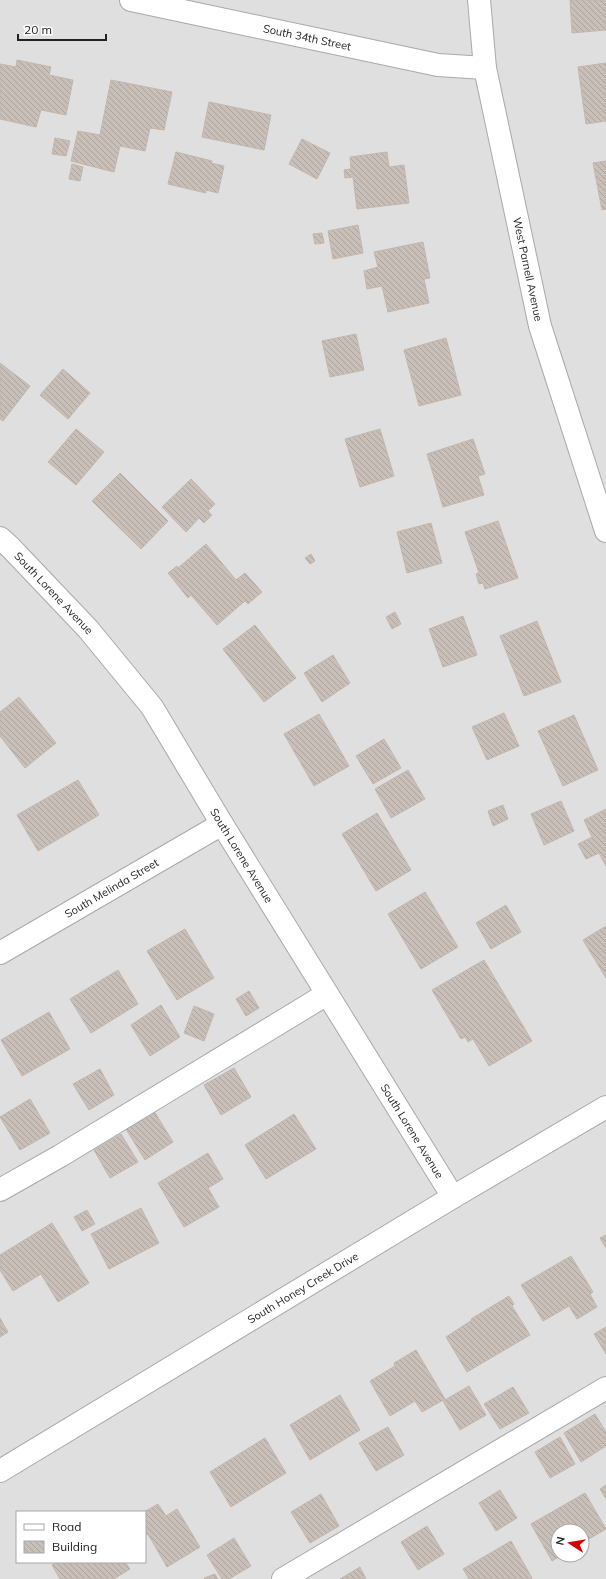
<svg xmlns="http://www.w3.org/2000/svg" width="606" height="1579" viewBox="0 0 606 1579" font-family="Mulish,sans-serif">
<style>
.residential{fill:#e0dfdf;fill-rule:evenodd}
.building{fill:url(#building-back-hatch);stroke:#c4b6ab}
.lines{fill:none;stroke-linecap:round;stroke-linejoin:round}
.minor-casing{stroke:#a9a9a9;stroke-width:24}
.minor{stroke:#fff;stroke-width:22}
.labels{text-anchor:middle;stroke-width:3;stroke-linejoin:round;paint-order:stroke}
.street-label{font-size:11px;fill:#222;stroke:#fff}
</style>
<defs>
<pattern id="building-back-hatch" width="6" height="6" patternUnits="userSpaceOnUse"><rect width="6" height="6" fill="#c7bfb8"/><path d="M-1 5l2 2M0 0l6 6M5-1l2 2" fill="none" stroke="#aba49e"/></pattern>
</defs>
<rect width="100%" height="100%" fill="#f2efe9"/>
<path class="residential" d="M 0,0 L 606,0 L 606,1579 L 0,1579 ZM 17,1512 L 145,1512 L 145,1562 L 17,1562 ZM 558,1531 L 582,1531 L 582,1555 L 558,1555 Z"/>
<path class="building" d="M 570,0 L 606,0 L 606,30 L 572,33 Z
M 17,60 L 51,67 L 49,75 L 73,80 L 66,115 L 41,110 L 36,127 L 0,119 L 0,64 L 16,67 Z
M 606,63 L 606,121 L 586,124 L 578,67 Z
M 111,80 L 172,92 L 164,130 L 150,128 L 145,151 L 120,146 L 114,172 L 71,161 L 78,131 L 100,135 Z
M 209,102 L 271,115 L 264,150 L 202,137 Z
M 55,138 L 70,141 L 66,156 L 52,154 Z
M 302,139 L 330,153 L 317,179 L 289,164 Z
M 176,152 L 212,161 L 211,163 L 224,166 L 218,193 L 206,190 L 206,193 L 168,184 Z
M 387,152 L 389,167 L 404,165 L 409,203 L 357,209 L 353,177 L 345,178 L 344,170 L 351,169 L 350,157 Z
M 606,161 L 606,209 L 602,210 L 593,163 Z
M 72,164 L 83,167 L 80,181 L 69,179 Z
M 358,225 L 363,253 L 333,259 L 328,231 Z
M 322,233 L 324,243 L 315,244 L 313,234 Z
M 423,242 L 430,278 L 424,279 L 429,303 L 388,312 L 382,286 L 367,289 L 364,271 L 378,267 L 374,252 Z
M 356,334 L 364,370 L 330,377 L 322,341 Z
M 446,338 L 461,395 L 419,406 L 404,350 Z
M 0,363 L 30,386 L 3,421 L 0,419 Z
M 63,369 L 90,393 L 68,419 L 40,395 Z
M 76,429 L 104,452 L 76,485 L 48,462 Z
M 380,429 L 394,476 L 360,487 L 345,439 Z
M 473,439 L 485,474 L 478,476 L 484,495 L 443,507 L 427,454 Z
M 120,473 L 168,521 L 141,549 L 92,501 Z
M 191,479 L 215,504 L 208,511 L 212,515 L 204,523 L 199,518 L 186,532 L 162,507 Z
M 498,521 L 518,578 L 485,589 L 483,583 L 479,584 L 476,574 L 479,573 L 465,532 Z
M 431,523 L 442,563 L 407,573 L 397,532 Z
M 206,544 L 236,580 L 245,573 L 262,592 L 248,604 L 245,601 L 217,625 L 191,595 L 188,598 L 168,573 L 177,566 L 178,568 Z
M 311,554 L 315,561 L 310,564 L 305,558 Z
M 395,612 L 401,624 L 392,629 L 386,617 Z
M 463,616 L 477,655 L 443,667 L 429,629 Z
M 537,621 L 561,682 L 524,696 L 500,636 Z
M 255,625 L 296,678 L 264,702 L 223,649 Z
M 333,655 L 350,683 L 322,702 L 304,673 Z
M 19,697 L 56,743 L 25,768 L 0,736 L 0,712 Z
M 504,713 L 519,746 L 487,760 L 472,727 Z
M 319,714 L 349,766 L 314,786 L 284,734 Z
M 574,715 L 598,770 L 563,786 L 538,731 Z
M 384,739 L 401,768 L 373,784 L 356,756 Z
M 408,770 L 425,799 L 391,818 L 375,789 Z
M 78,780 L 99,815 L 38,851 L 17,815 Z
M 561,801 L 574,831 L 544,845 L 531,814 Z
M 503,805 L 508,819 L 493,826 L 488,811 Z
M 606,809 L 606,866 L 599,853 L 586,859 L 578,844 L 592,837 L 584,820 Z
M 377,813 L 411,870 L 376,891 L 342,834 Z
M 425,892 L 458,947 L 421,969 L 388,914 Z
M 506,905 L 521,932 L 491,949 L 476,923 Z
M 606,926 L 606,978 L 583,940 Z
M 185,929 L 214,978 L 177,1000 L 147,951 Z
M 484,960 L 532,1041 L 489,1066 L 473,1039 L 468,1042 L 465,1037 L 461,1039 L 432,990 Z
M 118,970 L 138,1004 L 91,1033 L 70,999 Z
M 249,991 L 259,1008 L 246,1016 L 236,999 Z
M 161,1005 L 180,1037 L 150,1056 L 131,1025 Z
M 194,1006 L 214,1014 L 204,1041 L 184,1033 Z
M 49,1012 L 70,1049 L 22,1076 L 1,1040 Z
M 234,1068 L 251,1097 L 221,1115 L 204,1085 Z
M 100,1069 L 114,1095 L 89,1110 L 73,1084 Z
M 30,1099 L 50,1133 L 20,1150 L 0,1117 Z
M 154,1111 L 173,1142 L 145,1160 L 126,1129 Z
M 294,1114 L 316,1149 L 266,1179 L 245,1145 Z
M 121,1134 L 138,1162 L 110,1178 L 94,1150 Z
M 208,1153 L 223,1179 L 208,1188 L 219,1207 L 184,1227 L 158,1183 Z
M 141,1208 L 159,1243 L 109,1269 L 91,1234 Z
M 87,1210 L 95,1224 L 82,1231 L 74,1217 Z
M 52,1223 L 89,1283 L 58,1302 L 41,1274 L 13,1291 L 0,1270 L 0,1255 Z
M 606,1235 L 606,1248 L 600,1238 Z
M 571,1256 L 593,1292 L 590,1294 L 597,1307 L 577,1319 L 569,1306 L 543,1321 L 521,1285 Z
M 509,1296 L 514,1304 L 512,1306 L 530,1335 L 467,1372 L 446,1337 L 472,1320 L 471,1319 Z
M 0,1318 L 8,1332 L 0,1337 Z
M 606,1327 L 606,1354 L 594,1334 Z
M 416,1350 L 445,1399 L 422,1412 L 415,1401 L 390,1416 L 370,1381 L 395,1366 L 394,1363 Z
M 469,1386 L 486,1415 L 460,1430 L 443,1401 Z
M 513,1387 L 529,1413 L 500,1429 L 484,1404 Z
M 340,1395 L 360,1430 L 310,1460 L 290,1425 Z
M 595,1414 L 606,1432 L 606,1446 L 581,1462 L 564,1433 Z
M 388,1427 L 404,1455 L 376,1471 L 359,1443 Z
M 560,1437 L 575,1464 L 550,1478 L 535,1452 Z
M 265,1438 L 286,1473 L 231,1507 L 210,1472 Z
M 606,1485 L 606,1499 L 600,1489 Z
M 500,1490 L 517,1518 L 496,1531 L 479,1503 Z
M 585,1493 L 606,1529 L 582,1543 L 582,1531 L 558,1531 L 558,1555 L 562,1555 L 552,1561 L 531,1524 Z
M 321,1494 L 339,1526 L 310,1543 L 291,1512 Z
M 158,1504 L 166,1516 L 177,1509 L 200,1547 L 167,1567 L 148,1534 L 146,1535 L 145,1533 L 144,1512 Z
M 427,1526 L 444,1554 L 418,1570 L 401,1542 Z
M 234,1538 L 251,1566 L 229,1579 L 222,1579 L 207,1555 Z
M 511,1541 L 532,1578 L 530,1579 L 469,1579 L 463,1569 Z
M 58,1562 L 125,1562 L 130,1569 L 114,1579 L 60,1579 L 52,1565 Z
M 360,1567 L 366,1579 L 340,1579 Z
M 215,1574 L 218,1579 L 205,1579 L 204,1578 Z"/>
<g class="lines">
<defs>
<g id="minor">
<path id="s1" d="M 131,0 L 438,65 L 485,68"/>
<path id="s2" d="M 479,0 L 485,68 L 540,326 L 606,531"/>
<path id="s3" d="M 0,538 L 11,548 L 88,629 L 152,707 L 222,824 L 453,1197"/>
<path id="s4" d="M 0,953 L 222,824"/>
<path d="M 0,1190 L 60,1156 L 327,994"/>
<path id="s5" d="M 0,1471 L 453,1197 L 606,1107"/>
<path d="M 283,1579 L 606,1388"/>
</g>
</defs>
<use href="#minor" class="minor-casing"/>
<use href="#minor" class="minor"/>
</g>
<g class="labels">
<g class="street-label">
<text dy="4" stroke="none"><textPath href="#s1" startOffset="180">South 34th Street</textPath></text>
<text dy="4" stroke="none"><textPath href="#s2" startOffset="274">West Parnell Avenue</textPath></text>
<text dy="4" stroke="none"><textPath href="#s3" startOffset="77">South Lorene Avenue</textPath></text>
<text dy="4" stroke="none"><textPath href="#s3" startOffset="401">South Lorene Avenue</textPath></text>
<text dy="4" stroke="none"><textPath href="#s4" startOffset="129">South Melinda Street</textPath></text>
<text dy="4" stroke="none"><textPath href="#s3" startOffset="725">South Lorene Avenue</textPath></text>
<text dy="4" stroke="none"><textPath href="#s5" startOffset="354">South Honey Creek Drive</textPath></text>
</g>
</g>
<rect x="16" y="1511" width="130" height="52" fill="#ffffff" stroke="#a7a7a7"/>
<rect x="24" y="1524" width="20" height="6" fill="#ffffff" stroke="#a7a7a7"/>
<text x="52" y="1531" font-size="12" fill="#222222">Road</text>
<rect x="24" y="1541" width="20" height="12" fill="url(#building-back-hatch)" stroke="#a7a7a7"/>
<text x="52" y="1551" font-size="12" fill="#222222">Building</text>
<g transform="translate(570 1543) rotate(282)"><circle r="19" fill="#ffffff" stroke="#a7a7a7"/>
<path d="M0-3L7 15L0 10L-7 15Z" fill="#d40000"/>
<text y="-6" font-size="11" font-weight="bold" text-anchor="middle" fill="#222222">N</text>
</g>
<path d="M18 34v6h88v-6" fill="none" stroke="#222222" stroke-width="2"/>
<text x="24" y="34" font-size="12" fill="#222222" stroke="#ffffff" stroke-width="3" paint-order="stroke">20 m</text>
</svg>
